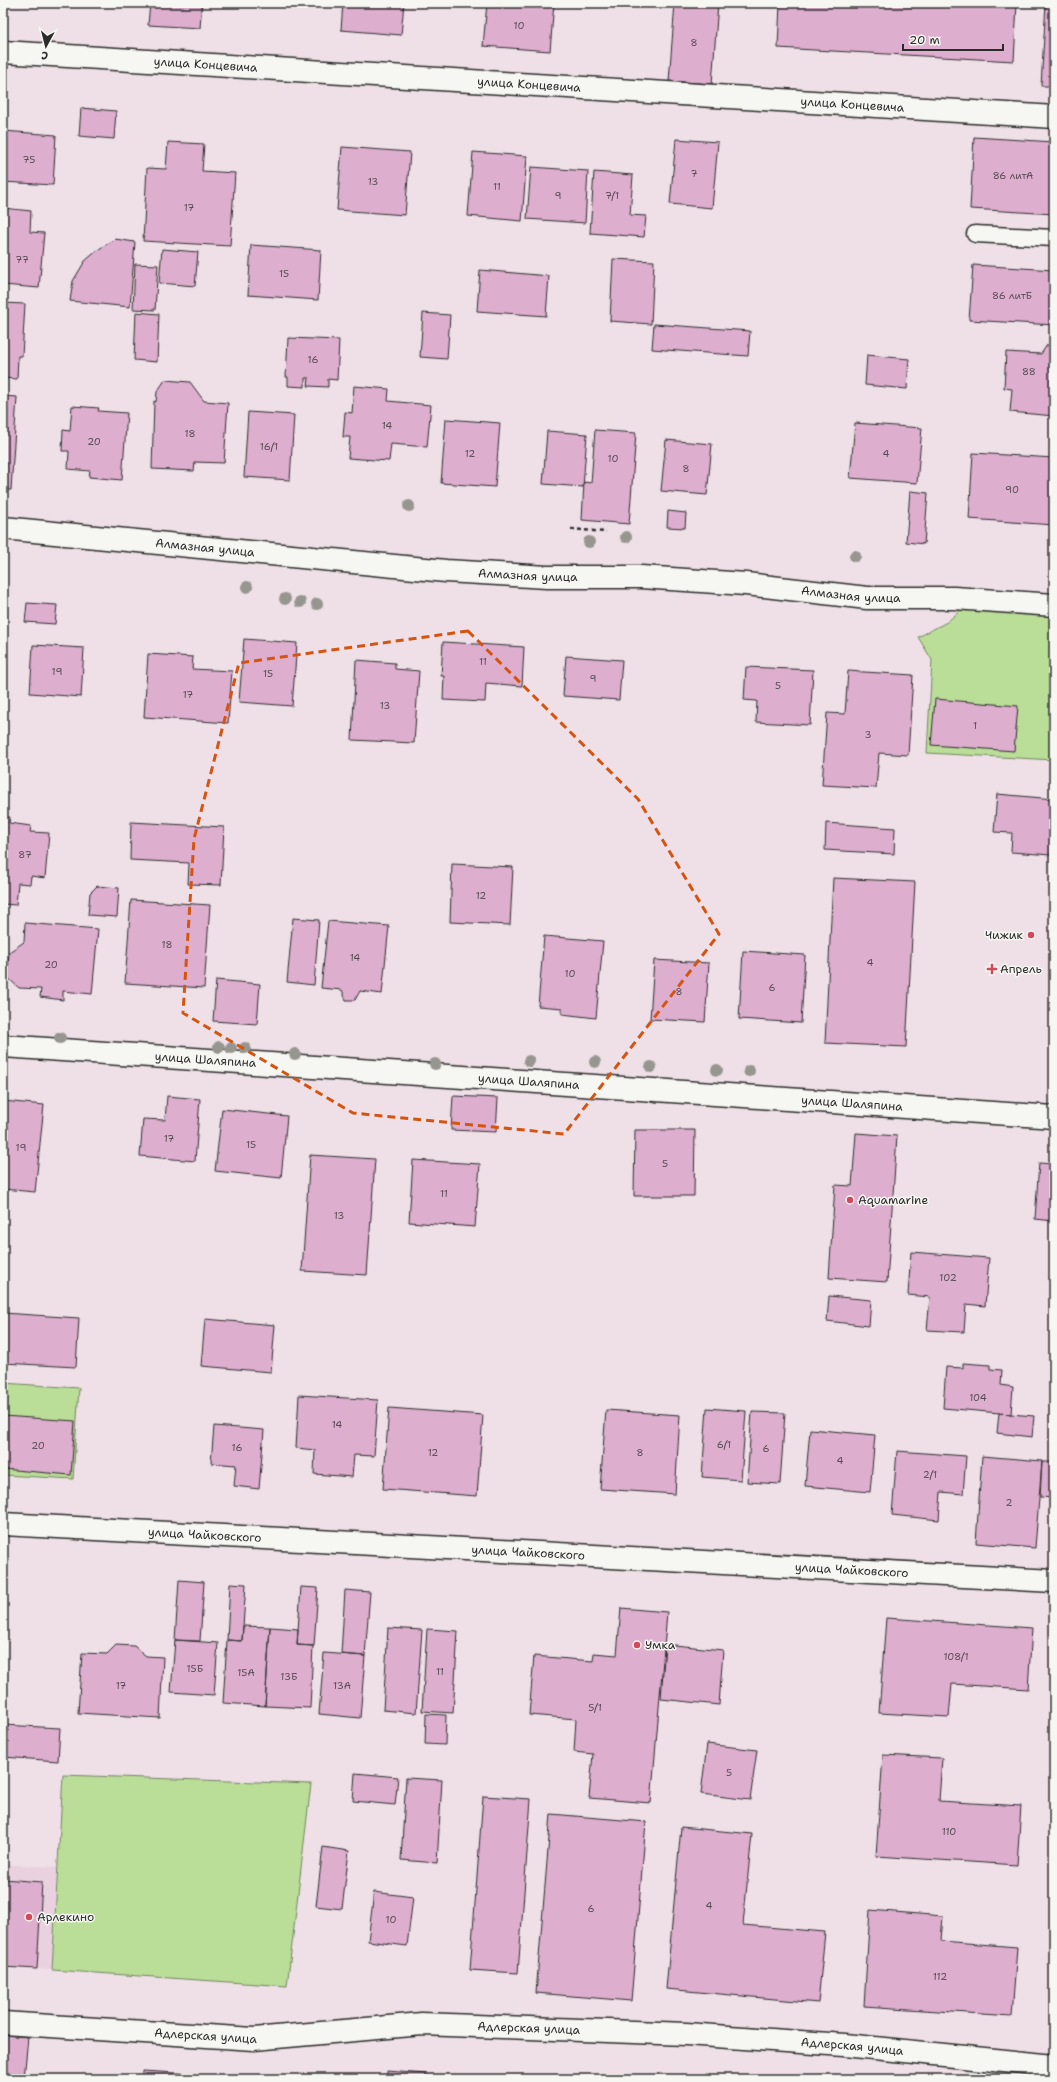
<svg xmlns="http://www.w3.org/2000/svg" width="1057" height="2082" viewBox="0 0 1057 2082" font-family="'Shantell Sans',sans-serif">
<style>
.built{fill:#ead1e0}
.green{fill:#badd97;stroke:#728461}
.building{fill:#deaecf;stroke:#2b2b2b}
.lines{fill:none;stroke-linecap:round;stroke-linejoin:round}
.service-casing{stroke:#2b2b2b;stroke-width:19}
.minor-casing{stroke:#2b2b2b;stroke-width:25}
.path{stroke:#2b2b2b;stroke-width:2.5;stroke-dasharray:4 3;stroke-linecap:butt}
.service{stroke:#f6f6f2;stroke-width:16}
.minor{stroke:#f6f6f2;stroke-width:22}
.tree{fill:#97958f}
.marked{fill:none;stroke:#d5540f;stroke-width:3;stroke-dasharray:8 5;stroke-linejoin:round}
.poi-dot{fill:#d1495b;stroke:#f6f6f2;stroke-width:1.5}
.labels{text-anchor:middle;stroke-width:3;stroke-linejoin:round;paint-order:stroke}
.number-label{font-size:10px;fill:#584c54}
.street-label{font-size:12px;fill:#2b2b2b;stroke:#f6f6f2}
.poi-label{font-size:12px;fill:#2b2b2b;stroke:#f6f6f2;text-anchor:start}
</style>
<rect width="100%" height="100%" fill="#efe0e8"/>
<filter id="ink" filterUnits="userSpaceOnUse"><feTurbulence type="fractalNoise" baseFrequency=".025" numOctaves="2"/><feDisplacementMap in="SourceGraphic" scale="8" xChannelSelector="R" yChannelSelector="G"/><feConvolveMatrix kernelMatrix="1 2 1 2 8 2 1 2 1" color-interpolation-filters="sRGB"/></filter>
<g filter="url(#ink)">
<path class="built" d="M 3,1864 L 57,1867 L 52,1970 L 3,1967 Z"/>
<path class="green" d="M 971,601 L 1054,610 L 1054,760 L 927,753 L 932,660 L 918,637 L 947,622 Z
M 3,1383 L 79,1388 L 73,1479 L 3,1475 Z
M 63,1775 L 311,1784 L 287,1986 L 52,1970 Z"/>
<path class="building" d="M 150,3 L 202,3 L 200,28 L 148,25 Z
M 343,3 L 404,3 L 401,35 L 341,30 Z
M 487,3 L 554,3 L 550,51 L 483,46 Z
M 675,3 L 718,3 L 712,84 L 669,81 Z
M 780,3 L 1017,3 L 1014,61 L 778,48 Z
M 1046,3 L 1054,3 L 1054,86 L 1041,86 Z
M 81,108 L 116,111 L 114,139 L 79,136 Z
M 3,131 L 56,135 L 53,185 L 3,182 Z
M 974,137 L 1054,142 L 1054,214 L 970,209 Z
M 676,139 L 718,142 L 712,208 L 670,204 Z
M 168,142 L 204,144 L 202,171 L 235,173 L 230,246 L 143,241 L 147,168 L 166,169 Z
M 342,147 L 410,152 L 405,215 L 337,210 Z
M 473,152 L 527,156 L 522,221 L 468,216 Z
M 531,167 L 588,171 L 585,223 L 527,219 Z
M 594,172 L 633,175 L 630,215 L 646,216 L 644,237 L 590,233 Z
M 3,208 L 31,211 L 30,232 L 44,233 L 39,288 L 3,285 Z
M 115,239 L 135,242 L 130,307 L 70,301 L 73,281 L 85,261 L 99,249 Z
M 251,245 L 321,250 L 318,300 L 248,295 Z
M 162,249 L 198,252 L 195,286 L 159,283 Z
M 613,259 L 654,261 L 651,324 L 610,321 Z
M 135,264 L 158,265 L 155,310 L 133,309 Z
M 973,265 L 1054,270 L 1054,325 L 969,320 Z
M 480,270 L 549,276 L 546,316 L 477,311 Z
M 3,303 L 25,304 L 22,356 L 18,356 L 17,379 L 3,378 Z
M 136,312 L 159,314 L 157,362 L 134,360 Z
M 423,313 L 450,315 L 447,359 L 420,357 Z
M 654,324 L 750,331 L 748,356 L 652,349 Z
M 288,338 L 339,340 L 337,380 L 328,379 L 328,387 L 308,386 L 309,378 L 305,378 L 305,387 L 288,386 L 288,377 L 286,377 Z
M 1047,345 L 1054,345 L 1054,416 L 1010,412 L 1012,389 L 1004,388 L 1006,352 L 1041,354 Z
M 867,355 L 909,359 L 907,389 L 865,385 Z
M 165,380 L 190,382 L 204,401 L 228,403 L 224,463 L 195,462 L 194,471 L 152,469 L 154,401 L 156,402 L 157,392 Z
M 354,386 L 389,389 L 388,401 L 431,405 L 427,447 L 391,444 L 389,461 L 348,458 L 350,437 L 343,437 L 345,412 L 352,413 Z
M 3,396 L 17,397 L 11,490 L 3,490 Z
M 72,406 L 99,408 L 98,411 L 127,413 L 122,480 L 89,477 L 90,471 L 68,469 L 69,451 L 62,451 L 63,430 L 70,431 Z
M 248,412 L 294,415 L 290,480 L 244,477 Z
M 446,419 L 500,423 L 495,487 L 441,483 Z
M 855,423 L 922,428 L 917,483 L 850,478 Z
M 595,430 L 636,433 L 629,524 L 582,520 L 584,482 L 591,483 Z
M 547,431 L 587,434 L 583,487 L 543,484 Z
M 666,440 L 712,444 L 707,495 L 661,491 Z
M 973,453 L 1054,458 L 1054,525 L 969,519 Z
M 910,491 L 928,493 L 924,544 L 906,542 Z
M 668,511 L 686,513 L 685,528 L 667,527 Z
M 27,603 L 57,605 L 55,624 L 25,622 Z
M 244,639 L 297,643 L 292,706 L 239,702 Z
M 443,642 L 524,647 L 522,686 L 486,683 L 485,702 L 443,700 L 444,676 L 441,676 Z
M 33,645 L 84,648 L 81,697 L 30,693 Z
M 148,654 L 193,657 L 192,669 L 232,671 L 228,723 L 144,717 Z
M 566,656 L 622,660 L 619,700 L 563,696 Z
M 356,660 L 395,663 L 395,669 L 419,671 L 414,743 L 352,740 Z
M 746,667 L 813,670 L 810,725 L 756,722 L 757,701 L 744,700 Z
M 848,671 L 913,675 L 908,755 L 879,753 L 876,788 L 822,785 L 827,713 L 845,714 Z
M 935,699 L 1018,706 L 1014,751 L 931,745 Z
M 997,794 L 1054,799 L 1051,855 L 1011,852 L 1012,833 L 994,832 Z
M 3,817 L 10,817 L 9,823 L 31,826 L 30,832 L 49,833 L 45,878 L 31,876 L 30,884 L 18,883 L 16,905 L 3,904 Z
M 131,822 L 224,827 L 221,885 L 188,884 L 189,863 L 130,860 Z
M 826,823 L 895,828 L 894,854 L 825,850 Z
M 452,864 L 513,867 L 510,925 L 450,922 Z
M 833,878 L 915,882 L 906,1047 L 825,1043 Z
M 97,886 L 119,888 L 117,917 L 88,915 L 90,893 Z
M 131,900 L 210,905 L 204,988 L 125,983 Z
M 293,918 L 319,920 L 314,985 L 287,982 Z
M 328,921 L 389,926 L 382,994 L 360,991 L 355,1000 L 346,1000 L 342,990 L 321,988 Z
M 25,923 L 98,929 L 92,994 L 63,991 L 63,1000 L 40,997 L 41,989 L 19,988 L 7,977 L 9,952 L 24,942 Z
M 544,936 L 603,941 L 596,1018 L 562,1014 L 562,1008 L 538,1006 Z
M 743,951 L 805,955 L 801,1023 L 739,1019 Z
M 654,960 L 709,963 L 705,1022 L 650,1019 Z
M 216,980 L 260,984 L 257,1024 L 213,1021 Z
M 167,1096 L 200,1099 L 195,1161 L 140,1156 L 143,1119 L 165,1120 Z
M 453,1096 L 498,1098 L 496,1132 L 451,1130 Z
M 3,1101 L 44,1105 L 35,1192 L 3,1189 Z
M 222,1109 L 287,1116 L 281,1178 L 215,1171 Z
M 635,1130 L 695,1130 L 694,1196 L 634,1196 Z
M 856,1133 L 897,1136 L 887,1282 L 829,1278 L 835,1185 L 852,1186 Z
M 310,1155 L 375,1159 L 367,1275 L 302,1271 Z
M 413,1160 L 480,1164 L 475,1227 L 409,1222 Z
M 1039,1163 L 1054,1164 L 1054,1221 L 1035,1219 Z
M 911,1252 L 989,1258 L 985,1306 L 966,1304 L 964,1332 L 927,1330 L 930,1297 L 908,1295 Z
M 829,1296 L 871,1300 L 869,1326 L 827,1321 Z
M 3,1313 L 79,1318 L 76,1367 L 3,1363 Z
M 205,1319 L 275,1325 L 271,1372 L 201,1366 Z
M 963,1363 L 990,1365 L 990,1369 L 1002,1370 L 1001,1385 L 1013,1387 L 1011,1414 L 943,1408 L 946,1367 L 963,1368 Z
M 299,1395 L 378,1400 L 374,1456 L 354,1455 L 352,1477 L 314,1474 L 315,1450 L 296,1448 Z
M 389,1408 L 483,1415 L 477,1496 L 383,1489 Z
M 707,1408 L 746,1411 L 741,1480 L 702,1477 Z
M 606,1410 L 680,1415 L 675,1494 L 600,1489 Z
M 752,1412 L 785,1413 L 780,1484 L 747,1482 Z
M 999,1413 L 1034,1416 L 1032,1437 L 997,1433 Z
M 3,1416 L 75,1421 L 71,1475 L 3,1469 Z
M 214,1426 L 264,1430 L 259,1489 L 234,1486 L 236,1465 L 211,1463 Z
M 810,1429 L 875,1435 L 870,1492 L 805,1486 Z
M 897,1451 L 966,1456 L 963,1494 L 941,1492 L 939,1520 L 892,1515 Z
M 982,1456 L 1042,1461 L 1035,1548 L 976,1543 Z
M 1042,1462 L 1054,1462 L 1054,1498 L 1040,1497 Z
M 179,1580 L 204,1582 L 200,1641 L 175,1640 Z
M 230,1583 L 246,1584 L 242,1641 L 227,1640 Z
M 301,1587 L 318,1588 L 314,1646 L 297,1645 Z
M 345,1590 L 370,1592 L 365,1656 L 341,1654 Z
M 621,1608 L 667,1612 L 651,1803 L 589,1798 L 593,1754 L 574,1752 L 576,1719 L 529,1715 L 534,1656 L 593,1661 L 594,1653 L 617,1655 Z
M 886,1618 L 1032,1628 L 1028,1689 L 952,1684 L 949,1717 L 879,1713 Z
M 243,1626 L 270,1627 L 265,1706 L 223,1703 L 227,1640 L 242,1641 Z
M 270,1627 L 298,1629 L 297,1645 L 313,1646 L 310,1708 L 265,1706 Z
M 388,1628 L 422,1630 L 416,1713 L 383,1710 Z
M 427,1629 L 458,1631 L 453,1713 L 422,1711 Z
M 175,1640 L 218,1643 L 214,1695 L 171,1692 Z
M 665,1644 L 723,1650 L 719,1705 L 661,1699 Z
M 116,1645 L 134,1646 L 146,1656 L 163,1657 L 160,1718 L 78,1713 L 82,1653 L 107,1654 Z
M 324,1653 L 365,1656 L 360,1718 L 319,1714 Z
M 426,1714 L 446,1715 L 445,1745 L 425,1744 Z
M 3,1725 L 60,1728 L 58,1761 L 3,1757 Z
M 707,1744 L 757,1750 L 750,1800 L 701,1794 Z
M 883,1755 L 942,1758 L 939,1801 L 1021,1806 L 1017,1865 L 876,1856 Z
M 355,1773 L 398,1777 L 395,1805 L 353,1801 Z
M 406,1778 L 442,1780 L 437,1863 L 401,1860 Z
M 483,1796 L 531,1799 L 518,1973 L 470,1970 Z
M 551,1814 L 646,1822 L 631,2001 L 536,1993 Z
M 681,1827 L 752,1834 L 743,1925 L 825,1932 L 818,2003 L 666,1989 Z
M 323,1847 L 349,1851 L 342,1909 L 316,1906 Z
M 3,1879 L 42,1882 L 37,1969 L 3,1967 Z
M 374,1892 L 413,1897 L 407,1946 L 368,1941 Z
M 870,1910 L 943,1916 L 941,1941 L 1017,1947 L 1012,2016 L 864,2006 Z
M 3,2035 L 28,2037 L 24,2079 L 3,2079 Z
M 143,2071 L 194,2074 L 193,2079 L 143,2079 Z
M 387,2071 L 426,2074 L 425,2079 L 387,2079 Z"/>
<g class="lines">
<defs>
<path id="service" d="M 975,234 L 1054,238"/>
<g id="minor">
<path id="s1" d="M 3,52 L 1054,117"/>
<path id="s2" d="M 3,528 L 446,571 L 547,577 L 641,577 L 746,584 L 867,598 L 954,598 L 1054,605"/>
<path id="s3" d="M 3,1046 L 1054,1117"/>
<path id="s4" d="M 3,1524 L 1054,1581"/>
<path id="s5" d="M 3,2023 L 254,2039 L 422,2024 L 686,2034 L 844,2045 L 1054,2066"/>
</g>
</defs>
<use href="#service" class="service-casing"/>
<use href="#minor" class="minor-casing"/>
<path class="path" d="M 571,529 L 606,532"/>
<use href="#service" class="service"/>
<use href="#minor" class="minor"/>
</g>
<g class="tree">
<circle cx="409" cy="506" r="6"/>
<circle cx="626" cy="537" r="6"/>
<circle cx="589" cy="542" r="6"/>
<circle cx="855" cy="556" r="6"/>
<circle cx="247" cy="587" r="6"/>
<circle cx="285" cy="599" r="6"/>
<circle cx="300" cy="602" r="6"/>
<circle cx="317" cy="604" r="6"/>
<circle cx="60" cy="1038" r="6"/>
<circle cx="219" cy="1047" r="6"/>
<circle cx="231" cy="1048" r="6"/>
<circle cx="245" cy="1048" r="6"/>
<circle cx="295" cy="1054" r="6"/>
<circle cx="529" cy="1061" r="6"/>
<circle cx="595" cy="1062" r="6"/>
<circle cx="435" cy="1064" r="6"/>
<circle cx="651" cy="1067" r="6"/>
<circle cx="717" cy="1070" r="6"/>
<circle cx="749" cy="1071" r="6"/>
</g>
</g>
<path class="marked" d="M 468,631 L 638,799 L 719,934 L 564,1134 L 353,1113 L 183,1013 L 194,839 L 239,663 Z"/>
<g class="poi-dot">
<circle cx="1031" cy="935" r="4"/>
<path d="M990 963h4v4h4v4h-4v4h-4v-4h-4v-4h4z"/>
<circle cx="850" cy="1200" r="4"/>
<circle cx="637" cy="1645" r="4"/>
<circle cx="29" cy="1917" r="4"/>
</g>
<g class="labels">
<g class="number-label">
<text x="519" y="29">10</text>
<text x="694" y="46">8</text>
<text x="29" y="163">75</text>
<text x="694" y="177">7</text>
<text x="1013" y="179">86 литА</text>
<text x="373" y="185">13</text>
<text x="497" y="190">11</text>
<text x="558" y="199">9</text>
<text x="612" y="199">7/1</text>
<text x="189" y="211">17</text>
<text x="22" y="263">77</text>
<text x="284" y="277">15</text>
<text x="1012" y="299">86 литБ</text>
<text x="313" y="363">16</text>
<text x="1029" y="375">88</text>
<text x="387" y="429">14</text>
<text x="190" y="437">18</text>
<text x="94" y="445">20</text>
<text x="269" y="450">16/1</text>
<text x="470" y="457">12</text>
<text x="886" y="457">4</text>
<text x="613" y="462">10</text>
<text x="686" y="472">8</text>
<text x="1012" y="493">90</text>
<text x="483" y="665">11</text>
<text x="57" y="675">19</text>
<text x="268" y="677">15</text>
<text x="593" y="682">9</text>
<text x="778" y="689">5</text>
<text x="188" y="698">17</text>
<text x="385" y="709">13</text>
<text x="975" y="729">1</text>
<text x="868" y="738">3</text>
<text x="25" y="858">87</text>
<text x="481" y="899">12</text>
<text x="167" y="948">18</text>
<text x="355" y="961">14</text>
<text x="870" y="966">4</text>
<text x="51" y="968">20</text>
<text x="570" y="977">10</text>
<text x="772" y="991">6</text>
<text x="679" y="995">8</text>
<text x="169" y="1142">17</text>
<text x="251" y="1148">15</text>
<text x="21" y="1151">19</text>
<text x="665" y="1167">5</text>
<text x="444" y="1197">11</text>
<text x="339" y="1219">13</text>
<text x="948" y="1281">102</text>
<text x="978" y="1401">104</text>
<text x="337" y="1428">14</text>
<text x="724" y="1448">6/1</text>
<text x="38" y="1449">20</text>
<text x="237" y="1451">16</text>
<text x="766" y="1452">6</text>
<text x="433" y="1456">12</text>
<text x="640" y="1456">8</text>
<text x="840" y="1464">4</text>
<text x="930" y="1478">2/1</text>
<text x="1009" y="1506">2</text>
<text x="956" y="1660">108/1</text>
<text x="195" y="1672">15Б</text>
<text x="440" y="1675">11</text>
<text x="246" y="1676">15А</text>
<text x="289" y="1680">13Б</text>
<text x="121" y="1689">17</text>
<text x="342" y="1689">13А</text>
<text x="595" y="1711">5/1</text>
<text x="729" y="1776">5</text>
<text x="949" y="1835">110</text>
<text x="709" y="1909">4</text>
<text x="591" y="1912">6</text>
<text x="391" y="1923">10</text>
<text x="940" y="1980">112</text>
</g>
<g class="street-label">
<text dy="4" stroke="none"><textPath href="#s1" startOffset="203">улица Концевича</textPath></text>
<text dy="4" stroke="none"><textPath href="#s1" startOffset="527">улица Концевича</textPath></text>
<text dy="4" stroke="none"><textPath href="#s1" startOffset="851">улица Концевича</textPath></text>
<text dy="4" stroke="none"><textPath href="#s2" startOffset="203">Алмазная улица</textPath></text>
<text dy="4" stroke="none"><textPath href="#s2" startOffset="527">Алмазная улица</textPath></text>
<text dy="4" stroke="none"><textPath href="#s2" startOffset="851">Алмазная улица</textPath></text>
<text dy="4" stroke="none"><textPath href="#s3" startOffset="203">улица Шаляпина</textPath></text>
<text dy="4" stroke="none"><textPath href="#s3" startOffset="527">улица Шаляпина</textPath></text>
<text dy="4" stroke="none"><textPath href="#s3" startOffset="851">улица Шаляпина</textPath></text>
<text dy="4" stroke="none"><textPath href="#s4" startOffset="202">улица Чайковского</textPath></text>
<text dy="4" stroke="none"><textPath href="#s4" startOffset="526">улица Чайковского</textPath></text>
<text dy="4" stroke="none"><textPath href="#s4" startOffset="850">улица Чайковского</textPath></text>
<text dy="4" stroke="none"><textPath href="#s5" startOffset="527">Адлерская улица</textPath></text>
<text dy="4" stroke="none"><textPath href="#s5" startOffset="203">Адлерская улица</textPath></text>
<text dy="4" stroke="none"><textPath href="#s5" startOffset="851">Адлерская улица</textPath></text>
</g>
<g class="poi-label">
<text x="1023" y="939" text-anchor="end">Чижик</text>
<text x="1000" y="973">Апрель</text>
<text x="858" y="1204">Aquamarine</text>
<text x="645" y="1649">Умка</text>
<text x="37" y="1921">Арлекино</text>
</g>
</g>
<rect width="1057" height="2082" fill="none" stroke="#f6f6f2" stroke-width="16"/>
<rect x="8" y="8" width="1041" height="2066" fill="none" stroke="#2b2b2b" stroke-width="1.5" filter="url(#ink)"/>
<g transform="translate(46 46) rotate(187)" stroke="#f6f6f2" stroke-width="3" paint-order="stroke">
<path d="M0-3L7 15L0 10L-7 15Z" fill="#2b2b2b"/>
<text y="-6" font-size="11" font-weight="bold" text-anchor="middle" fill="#2b2b2b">С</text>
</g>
<path d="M903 44v6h100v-6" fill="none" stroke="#2b2b2b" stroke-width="2"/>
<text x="909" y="44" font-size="12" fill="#2b2b2b" stroke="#f6f6f2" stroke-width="3" paint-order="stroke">20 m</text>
</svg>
